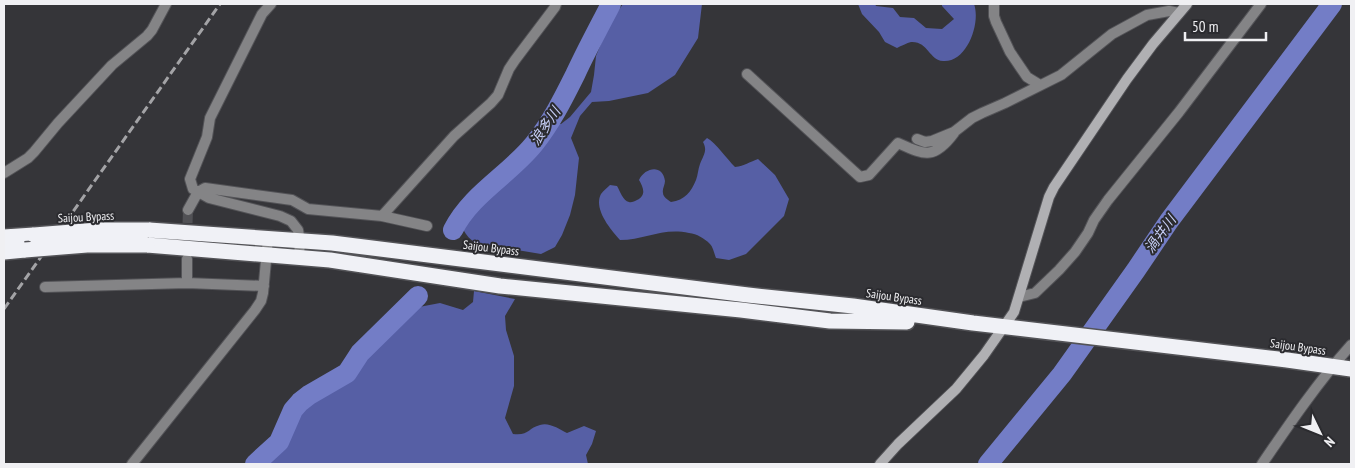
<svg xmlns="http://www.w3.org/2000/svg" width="1355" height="468" viewBox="0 0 1355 468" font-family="'PT Sans Narrow','Noto Sans JP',sans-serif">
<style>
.forest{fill:#565fa5}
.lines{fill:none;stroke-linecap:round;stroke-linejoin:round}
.river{stroke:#737dc6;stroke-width:20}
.street-tunnel{stroke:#515155;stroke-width:10;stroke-dasharray:10 5;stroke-linecap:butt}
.street-casing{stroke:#535357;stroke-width:12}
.secondary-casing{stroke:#535357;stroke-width:12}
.highway-casing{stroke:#535357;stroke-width:18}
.street{stroke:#848486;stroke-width:10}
.secondary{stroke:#b0b0b3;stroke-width:10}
.highway{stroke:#f0f1f6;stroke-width:15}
.rail{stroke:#a3a3a6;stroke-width:3;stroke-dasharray:8 4;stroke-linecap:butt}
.highway-bridge-casing{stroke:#535357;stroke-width:18;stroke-linecap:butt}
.highway-bridge{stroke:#f0f1f6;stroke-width:15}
.labels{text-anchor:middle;stroke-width:4;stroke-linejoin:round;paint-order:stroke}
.street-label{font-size:12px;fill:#f0f0f3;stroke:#2b2b2f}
.water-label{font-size:14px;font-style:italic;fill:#c7cff7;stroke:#2b2b2f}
</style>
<rect width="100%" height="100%" fill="#353539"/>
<path class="forest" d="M 623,4 L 702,4 L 698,38 L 675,75 L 648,93 L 609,101 L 592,102 L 580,116 L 571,138 L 579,158 L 575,195 L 570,215 L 562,235 L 555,247 L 541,254 L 476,243 C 464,236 461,226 458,213 C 473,184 504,167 527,144 C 532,138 537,132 541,125 L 555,124 L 561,124 L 570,117 L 591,92 L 594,75 L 596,56 L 609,24 Z
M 858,4 L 875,4 L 876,6 L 893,8 L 900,17 L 914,18 L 926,28 L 942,29 L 954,19 L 942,6 L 942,4 L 974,4 C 981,23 967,63 943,61 C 929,60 928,41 911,42 C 907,43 901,46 897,48 L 885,42 L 879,32 L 862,14 Z
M 707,138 C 716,143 727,159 735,167 C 745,166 749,162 758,159 L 775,175 L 789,199 L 784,216 L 746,254 L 729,260 L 716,258 C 714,253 713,247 710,244 C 704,238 697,234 689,233 C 663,227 645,240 620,240 C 611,230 593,209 601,194 C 603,191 607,188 610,185 L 617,186 C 620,191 623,201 629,202 C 631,203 635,201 637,200 C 647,195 643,187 639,180 C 645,167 663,164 665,181 C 665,185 662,189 663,193 C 663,197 668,200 671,202 C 685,200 691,192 696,180 C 698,175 698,169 700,164 C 703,156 708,151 703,142 Z
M 474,291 L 515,299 L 505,316 L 506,330 L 514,356 L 514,386 L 505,418 L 513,434 C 529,436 528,428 540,425 C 549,422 559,429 567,433 L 584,426 L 596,431 L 592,444 L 586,455 L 588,464 L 264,464 L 285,442 L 300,408 L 312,397 L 334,387 L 350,376 L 363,356 L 409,311 L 419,307 L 440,303 L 463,310 L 473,302 Z"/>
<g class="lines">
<path class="river" d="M 453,230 C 471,194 509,175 534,144 C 551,123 563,99 575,75 C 586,51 599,27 611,4
M 255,464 L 279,442 L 293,410 L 300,402 L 309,395 L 347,373 L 360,353 L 418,296
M 988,464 L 1062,374 L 1136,270 L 1169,221 L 1332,4"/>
<path class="street-tunnel" d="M 187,238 L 188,210"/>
<defs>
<path id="street" d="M 271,4 L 262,14 L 210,118 L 207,137 L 190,179 L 193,189 L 209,198 L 280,216 L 291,221 L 298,230 L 300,241 L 299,257
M 994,4 L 994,16 L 996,22 L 1010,52 L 1027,77 L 1040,85
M 747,74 L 860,177 L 869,175 L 898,143 C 925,155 934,160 954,133
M 917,139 L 925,142 L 932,141 L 954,132 L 972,118 L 982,113 L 1005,103 L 1061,75 L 1112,34 L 1147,15 L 1169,11 L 1179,13
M 4,173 L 28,158 L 34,152 L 58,123 L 112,65 L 147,36 L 152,30 L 166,4
M 188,210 L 198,192 L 205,188 L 292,200 L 308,209 L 382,216 L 427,226
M 382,216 L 454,136 L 491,103 L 498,95 L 509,69 L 515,60 L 555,7 L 556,4
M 187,283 L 187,259
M 45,287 L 187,283 L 264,286
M 1019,297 L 1035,293 L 1059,270 L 1075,252 L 1088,233 L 1094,220 L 1108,200 L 1179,112 L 1261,4
M 132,464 L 255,310 L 261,301 L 263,293 L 268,239
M 1262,464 C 1290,423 1318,382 1351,345"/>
<path id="secondary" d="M 880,464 L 898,444 L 956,389 L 984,355 L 1014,312 L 1049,197 L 1054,187 L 1127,79 L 1153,44 L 1187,4"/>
<path id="highway" d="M 149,230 L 332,243 L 748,295 L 853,306 L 973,323 L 1287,360 L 1351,369
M 4,237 L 34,235
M 147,245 L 330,260 L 500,286 L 741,310 L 830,321 L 907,322
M 4,252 L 25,250"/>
</defs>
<use href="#street" class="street-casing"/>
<use href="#secondary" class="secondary-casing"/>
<use href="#highway" class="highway-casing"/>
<use href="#street" class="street"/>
<use href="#secondary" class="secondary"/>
<use href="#highway" class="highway"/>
<path class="rail" d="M 4,309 L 220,4"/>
<defs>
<path id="highway-bridge" d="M 34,235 L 98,230 L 149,230
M 25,250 L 87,245 L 147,245"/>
</defs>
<use href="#highway-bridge" class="highway-bridge-casing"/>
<use href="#highway-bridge" class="highway-bridge"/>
</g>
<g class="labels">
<g class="street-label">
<text transform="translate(86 217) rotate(-3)" y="4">Saijou Bypass</text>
<text transform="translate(491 248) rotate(7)" y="4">Saijou Bypass</text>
<text transform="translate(894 297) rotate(8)" y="4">Saijou Bypass</text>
<text transform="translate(1298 347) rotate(8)" y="4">Saijou Bypass</text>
</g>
<g class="water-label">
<text transform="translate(545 126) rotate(-56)" y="5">浪多川</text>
<text transform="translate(1160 234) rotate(-54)" y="5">渦井川</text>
</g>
</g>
<rect width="1355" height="468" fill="none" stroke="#f0f0f3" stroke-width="10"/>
<g transform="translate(1320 433) rotate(133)" stroke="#2b2b2f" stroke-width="4" paint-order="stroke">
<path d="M0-4L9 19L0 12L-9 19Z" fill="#f0f0f3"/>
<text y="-8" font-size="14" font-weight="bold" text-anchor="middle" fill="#f0f0f3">N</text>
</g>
<path d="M1185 32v8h81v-8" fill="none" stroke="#f0f0f3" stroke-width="2.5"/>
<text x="1192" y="32" font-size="15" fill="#f0f0f3" stroke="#2b2b2f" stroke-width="4" paint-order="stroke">50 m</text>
</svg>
